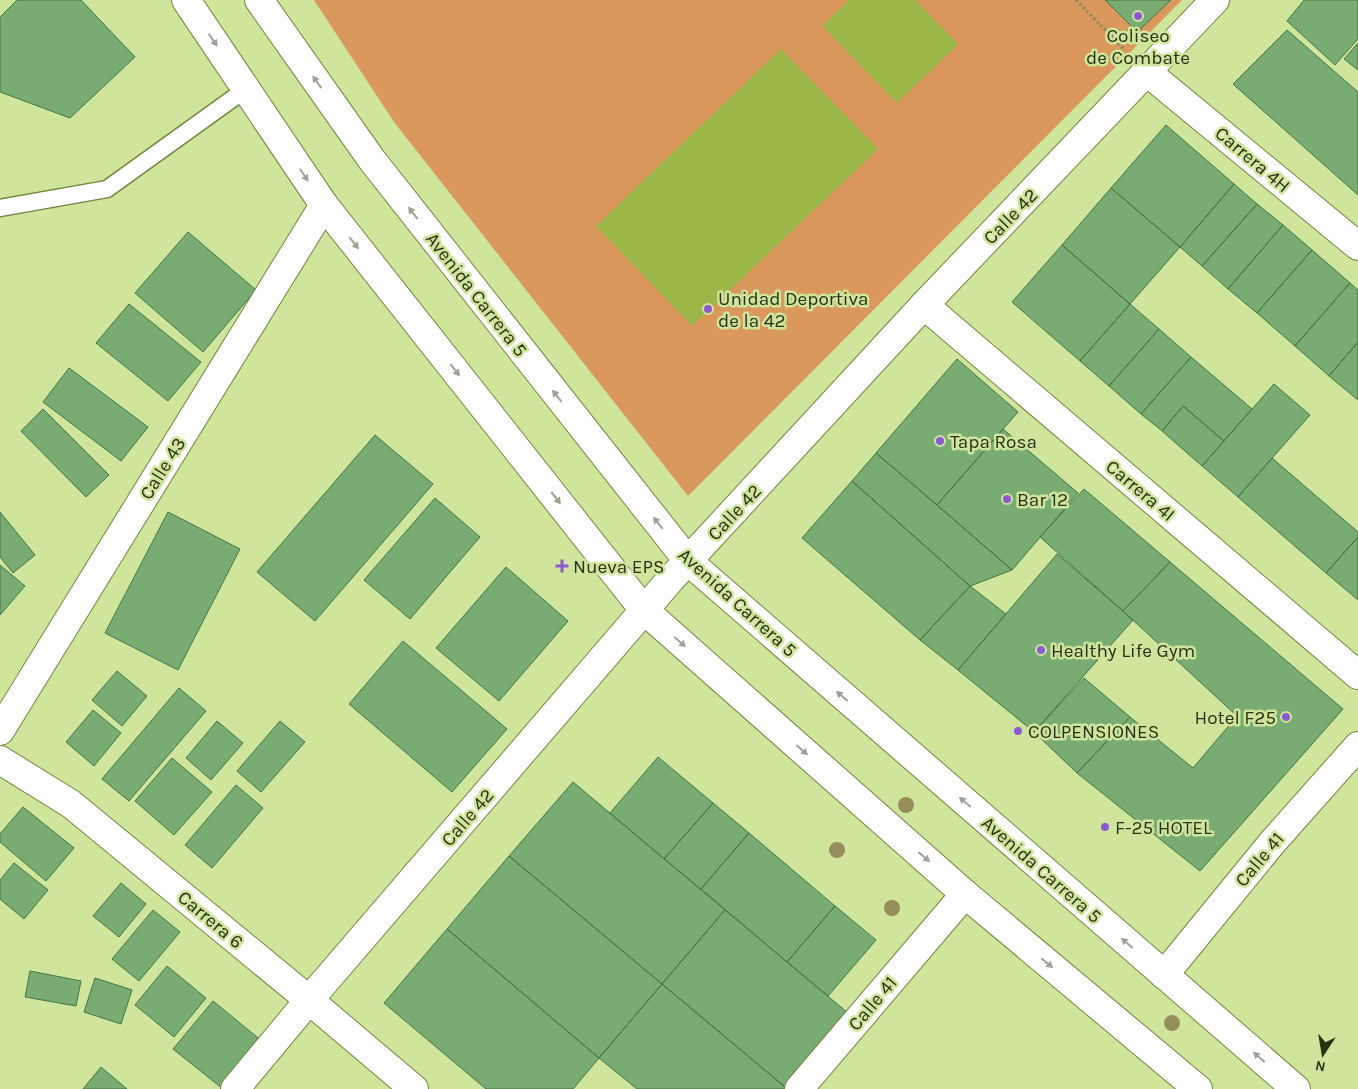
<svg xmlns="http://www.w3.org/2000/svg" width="1358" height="1089" viewBox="0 0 1358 1089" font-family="Karla,sans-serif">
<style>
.green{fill:#da985c}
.water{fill:#9bb748}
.building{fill:#79ac73;stroke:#45753f}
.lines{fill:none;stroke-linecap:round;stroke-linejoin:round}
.lane-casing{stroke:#72853f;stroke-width:19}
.street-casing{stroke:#72853f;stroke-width:30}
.secondary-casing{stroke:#72853f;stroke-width:30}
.path{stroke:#808f5b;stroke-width:3;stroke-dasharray:2.5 2.5;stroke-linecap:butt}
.lane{stroke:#fff;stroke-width:16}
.street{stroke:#fff;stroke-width:28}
.secondary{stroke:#fff;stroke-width:28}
.tree{fill:#988e5b}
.oneway{fill:#9fa295}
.poi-dot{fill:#8e58d0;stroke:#cfe59c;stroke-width:2}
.labels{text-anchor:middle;stroke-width:5;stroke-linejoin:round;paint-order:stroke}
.poi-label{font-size:19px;fill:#293114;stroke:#cfe59c;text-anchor:start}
.street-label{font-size:19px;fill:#293114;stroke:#cfe59c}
</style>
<rect width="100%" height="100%" fill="#cfe59c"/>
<path class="green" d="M 314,0 L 1182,0 L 688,496 L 394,122 Z"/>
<path class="water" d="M 849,0 L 915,0 L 958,44 L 897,103 L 822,26 Z
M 781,49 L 878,149 L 692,326 L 596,226 Z"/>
<path class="building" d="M 17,0 L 81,0 L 135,57 L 70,118 L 0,92 L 0,17 Z
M 1105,0 L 1171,0 L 1137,32 Z
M 1304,0 L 1358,0 L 1358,39 L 1335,65 L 1287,21 Z
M 1287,30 L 1358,92 L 1358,195 L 1233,84 Z
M 1358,43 L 1358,70 L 1344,59 Z
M 1166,125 L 1234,184 L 1180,247 L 1111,188 Z
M 1234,184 L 1257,204 L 1202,266 L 1180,247 Z
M 1111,188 L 1180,247 L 1130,304 L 1062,245 Z
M 1257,204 L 1283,225 L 1228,289 L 1202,266 Z
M 1283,225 L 1312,250 L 1257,313 L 1228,289 Z
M 188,232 L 256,290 L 203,352 L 135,293 Z
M 1062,245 L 1130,304 L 1080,361 L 1012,302 Z
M 1312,250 L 1350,283 L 1295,346 L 1257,313 Z
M 1350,283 L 1358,290 L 1358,342 L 1329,376 L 1295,346 Z
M 129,304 L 201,362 L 168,401 L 96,343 Z
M 1130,304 L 1159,329 L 1109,386 L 1080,361 Z
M 1159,329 L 1191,357 L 1141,414 L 1109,386 Z
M 1358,342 L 1358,400 L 1329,376 Z
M 1191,357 L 1252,409 L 1224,441 L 1183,406 L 1162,431 L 1141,414 Z
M 957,359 L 1018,412 L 937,505 L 876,453 Z
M 69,368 L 148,427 L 121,461 L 43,402 Z
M 1274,384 L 1310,415 L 1238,497 L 1202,466 Z
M 1183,406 L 1224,441 L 1202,466 L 1162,431 Z
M 43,409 L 109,475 L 86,497 L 21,431 Z
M 1003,429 L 1078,493 L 1012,570 L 937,505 Z
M 375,435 L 433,484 L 315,621 L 257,572 Z
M 876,453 L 937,505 L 1012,570 L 970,586 L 852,481 Z
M 1272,458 L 1358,532 L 1358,537 L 1326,573 L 1238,497 Z
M 852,481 L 970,586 L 920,640 L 802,538 Z
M 1084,489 L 1170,562 L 1123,611 L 1040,537 Z
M 435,498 L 480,537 L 410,619 L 364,580 Z
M 0,512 L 35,555 L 13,573 L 0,557 Z
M 168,512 L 240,549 L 178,670 L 105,633 Z
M 1358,537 L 1358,600 L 1326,573 Z
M 1057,554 L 1133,620 L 1034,732 L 958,670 Z
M 1170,562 L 1343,709 L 1200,871 L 1077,773 L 1130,717 L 1193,768 L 1237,716 L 1123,611 Z
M 0,565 L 25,586 L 0,615 Z
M 506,567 L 568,621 L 499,701 L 436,648 Z
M 970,586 L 1006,614 L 958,670 L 920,640 Z
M 403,641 L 507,729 L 452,792 L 349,704 Z
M 117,671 L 147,696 L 122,726 L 92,700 Z
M 1084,678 L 1130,717 L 1077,773 L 1034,732 Z
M 179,688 L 206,711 L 129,801 L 102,779 Z
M 93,710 L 121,733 L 94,766 L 66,742 Z
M 217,721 L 243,743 L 211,780 L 186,758 Z
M 280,721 L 305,742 L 261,792 L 237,771 Z
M 658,757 L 713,803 L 664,859 L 610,813 Z
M 172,758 L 212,792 L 174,835 L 135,801 Z
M 573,782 L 725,910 L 662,984 L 509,856 Z
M 236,785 L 263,808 L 212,868 L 185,845 Z
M 713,803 L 749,833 L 701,889 L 664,859 Z
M 23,807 L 74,848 L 46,881 L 0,842 L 0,834 Z
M 749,833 L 835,906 L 787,962 L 701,889 Z
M 509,856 L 662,984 L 599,1058 L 447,929 Z
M 14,863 L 48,890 L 24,919 L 0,899 L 0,880 Z
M 121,883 L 146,904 L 119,937 L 93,916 Z
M 835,906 L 876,940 L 828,996 L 787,962 Z
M 153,910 L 180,932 L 139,981 L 112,959 Z
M 725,910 L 848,1013 L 785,1087 L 662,984 Z
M 447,929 L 599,1058 L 573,1089 L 486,1089 L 384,1003 Z
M 167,966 L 206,998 L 174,1037 L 135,1005 Z
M 30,971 L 81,981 L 76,1006 L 25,997 Z
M 95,978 L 132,990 L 121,1024 L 84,1012 Z
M 662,984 L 785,1087 L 784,1089 L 637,1089 L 599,1058 Z
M 213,1001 L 268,1046 L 223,1089 L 173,1049 Z
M 101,1067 L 127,1089 L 83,1089 Z"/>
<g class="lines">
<defs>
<path id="lane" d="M 0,208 L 107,189 L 246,89"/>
<path id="street" d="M 1147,72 L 1358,246
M 924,305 L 1358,675
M 0,731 L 324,205
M 1164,975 L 1271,844 L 1358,746
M 235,1089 L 309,1000 L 414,1089
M 799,1089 L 965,894"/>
<path id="secondary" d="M 186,0 L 324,205 L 644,610 L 965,894 L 1198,1089
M 259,0 L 372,160 L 688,561 L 1296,1089
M 0,760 L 71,804 L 309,1000 L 670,580 L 924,305 L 1215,0"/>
</defs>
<use href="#lane" class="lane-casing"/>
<use href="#street" class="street-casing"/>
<use href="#secondary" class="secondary-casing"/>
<path class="path" d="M 1076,0 L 1124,49"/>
<use href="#lane" class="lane"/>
<use href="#street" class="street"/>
<use href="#secondary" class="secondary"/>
</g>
<g class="tree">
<circle cx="906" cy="805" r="8"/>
<circle cx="837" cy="850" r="8"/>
<circle cx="892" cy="908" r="8"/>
<circle cx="1172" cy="1023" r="8"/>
</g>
<defs><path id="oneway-solid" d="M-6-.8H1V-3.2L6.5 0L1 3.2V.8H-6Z" transform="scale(1.25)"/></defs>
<g class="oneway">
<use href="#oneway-solid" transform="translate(213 40) rotate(56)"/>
<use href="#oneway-solid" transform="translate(317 82) rotate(-125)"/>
<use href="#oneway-solid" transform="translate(304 175) rotate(56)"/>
<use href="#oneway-solid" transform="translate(413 213) rotate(-128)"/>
<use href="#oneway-solid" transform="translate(354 243) rotate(52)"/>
<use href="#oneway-solid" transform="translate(455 370) rotate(52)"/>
<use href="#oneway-solid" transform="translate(557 396) rotate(-128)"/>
<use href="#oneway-solid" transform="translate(556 498) rotate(52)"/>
<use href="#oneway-solid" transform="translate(658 523) rotate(-128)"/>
<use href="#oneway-solid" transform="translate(680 642) rotate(41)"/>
<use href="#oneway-solid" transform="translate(842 696) rotate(-139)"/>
<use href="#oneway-solid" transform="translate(802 750) rotate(41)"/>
<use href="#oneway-solid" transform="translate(965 802) rotate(-139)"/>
<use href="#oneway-solid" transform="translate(924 857) rotate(41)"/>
<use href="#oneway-solid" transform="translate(1127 943) rotate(-139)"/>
<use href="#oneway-solid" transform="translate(1047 963) rotate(40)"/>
<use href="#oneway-solid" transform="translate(1259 1057) rotate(-139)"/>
</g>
<g class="poi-dot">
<circle cx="1138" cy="16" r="5"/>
<circle cx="708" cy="309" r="5"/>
<circle cx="940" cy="441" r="5"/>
<circle cx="1007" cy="499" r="5"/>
<path d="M559.5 558.5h5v5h5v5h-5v5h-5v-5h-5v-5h5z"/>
<circle cx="1041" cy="650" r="5"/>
<circle cx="1286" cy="717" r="5"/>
<circle cx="1018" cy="731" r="5"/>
<circle cx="1105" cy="827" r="5"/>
</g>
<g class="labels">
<g class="poi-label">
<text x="1138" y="42" text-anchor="middle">Coliseo<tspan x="1138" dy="22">de Combate</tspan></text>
<text x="718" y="305">Unidad Deportiva<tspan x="718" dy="22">de la 42</tspan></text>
<text x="950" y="448">Tapa Rosa</text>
<text x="1017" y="506">Bar 12</text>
<text x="573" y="573">Nueva EPS</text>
<text x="1051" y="657">Healthy Life Gym</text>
<text x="1276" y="724" text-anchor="end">Hotel F25</text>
<text x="1028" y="738">COLPENSIONES</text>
<text x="1115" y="834">F-25 HOTEL</text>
</g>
<g class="street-label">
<text transform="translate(1253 159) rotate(40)" y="7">Carrera 4H</text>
<text transform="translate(1010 216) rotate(-46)" y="7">Calle 42</text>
<text transform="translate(477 294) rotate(52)" y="7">Avenida Carrera 5</text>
<text transform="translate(162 468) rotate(-58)" y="7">Calle 43</text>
<text transform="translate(1141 490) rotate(40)" y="7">Carrera 4I</text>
<text transform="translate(734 512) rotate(-47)" y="7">Calle 42</text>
<text transform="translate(738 602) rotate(42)" y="7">Avenida Carrera 5</text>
<text transform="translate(467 817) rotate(-49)" y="7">Calle 42</text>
<text transform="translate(1259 859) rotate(-50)" y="7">Calle 41</text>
<text transform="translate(1042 869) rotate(41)" y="7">Avenida Carrera 5</text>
<text transform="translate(211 919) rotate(40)" y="7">Carrera 6</text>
<text transform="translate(872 1003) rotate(-50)" y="7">Calle 41</text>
</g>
</g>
<g transform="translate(1323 1054) rotate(192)" stroke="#cfe59c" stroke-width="4" paint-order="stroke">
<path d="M0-4L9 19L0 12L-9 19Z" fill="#293114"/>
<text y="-8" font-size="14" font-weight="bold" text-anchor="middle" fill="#293114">N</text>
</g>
</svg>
